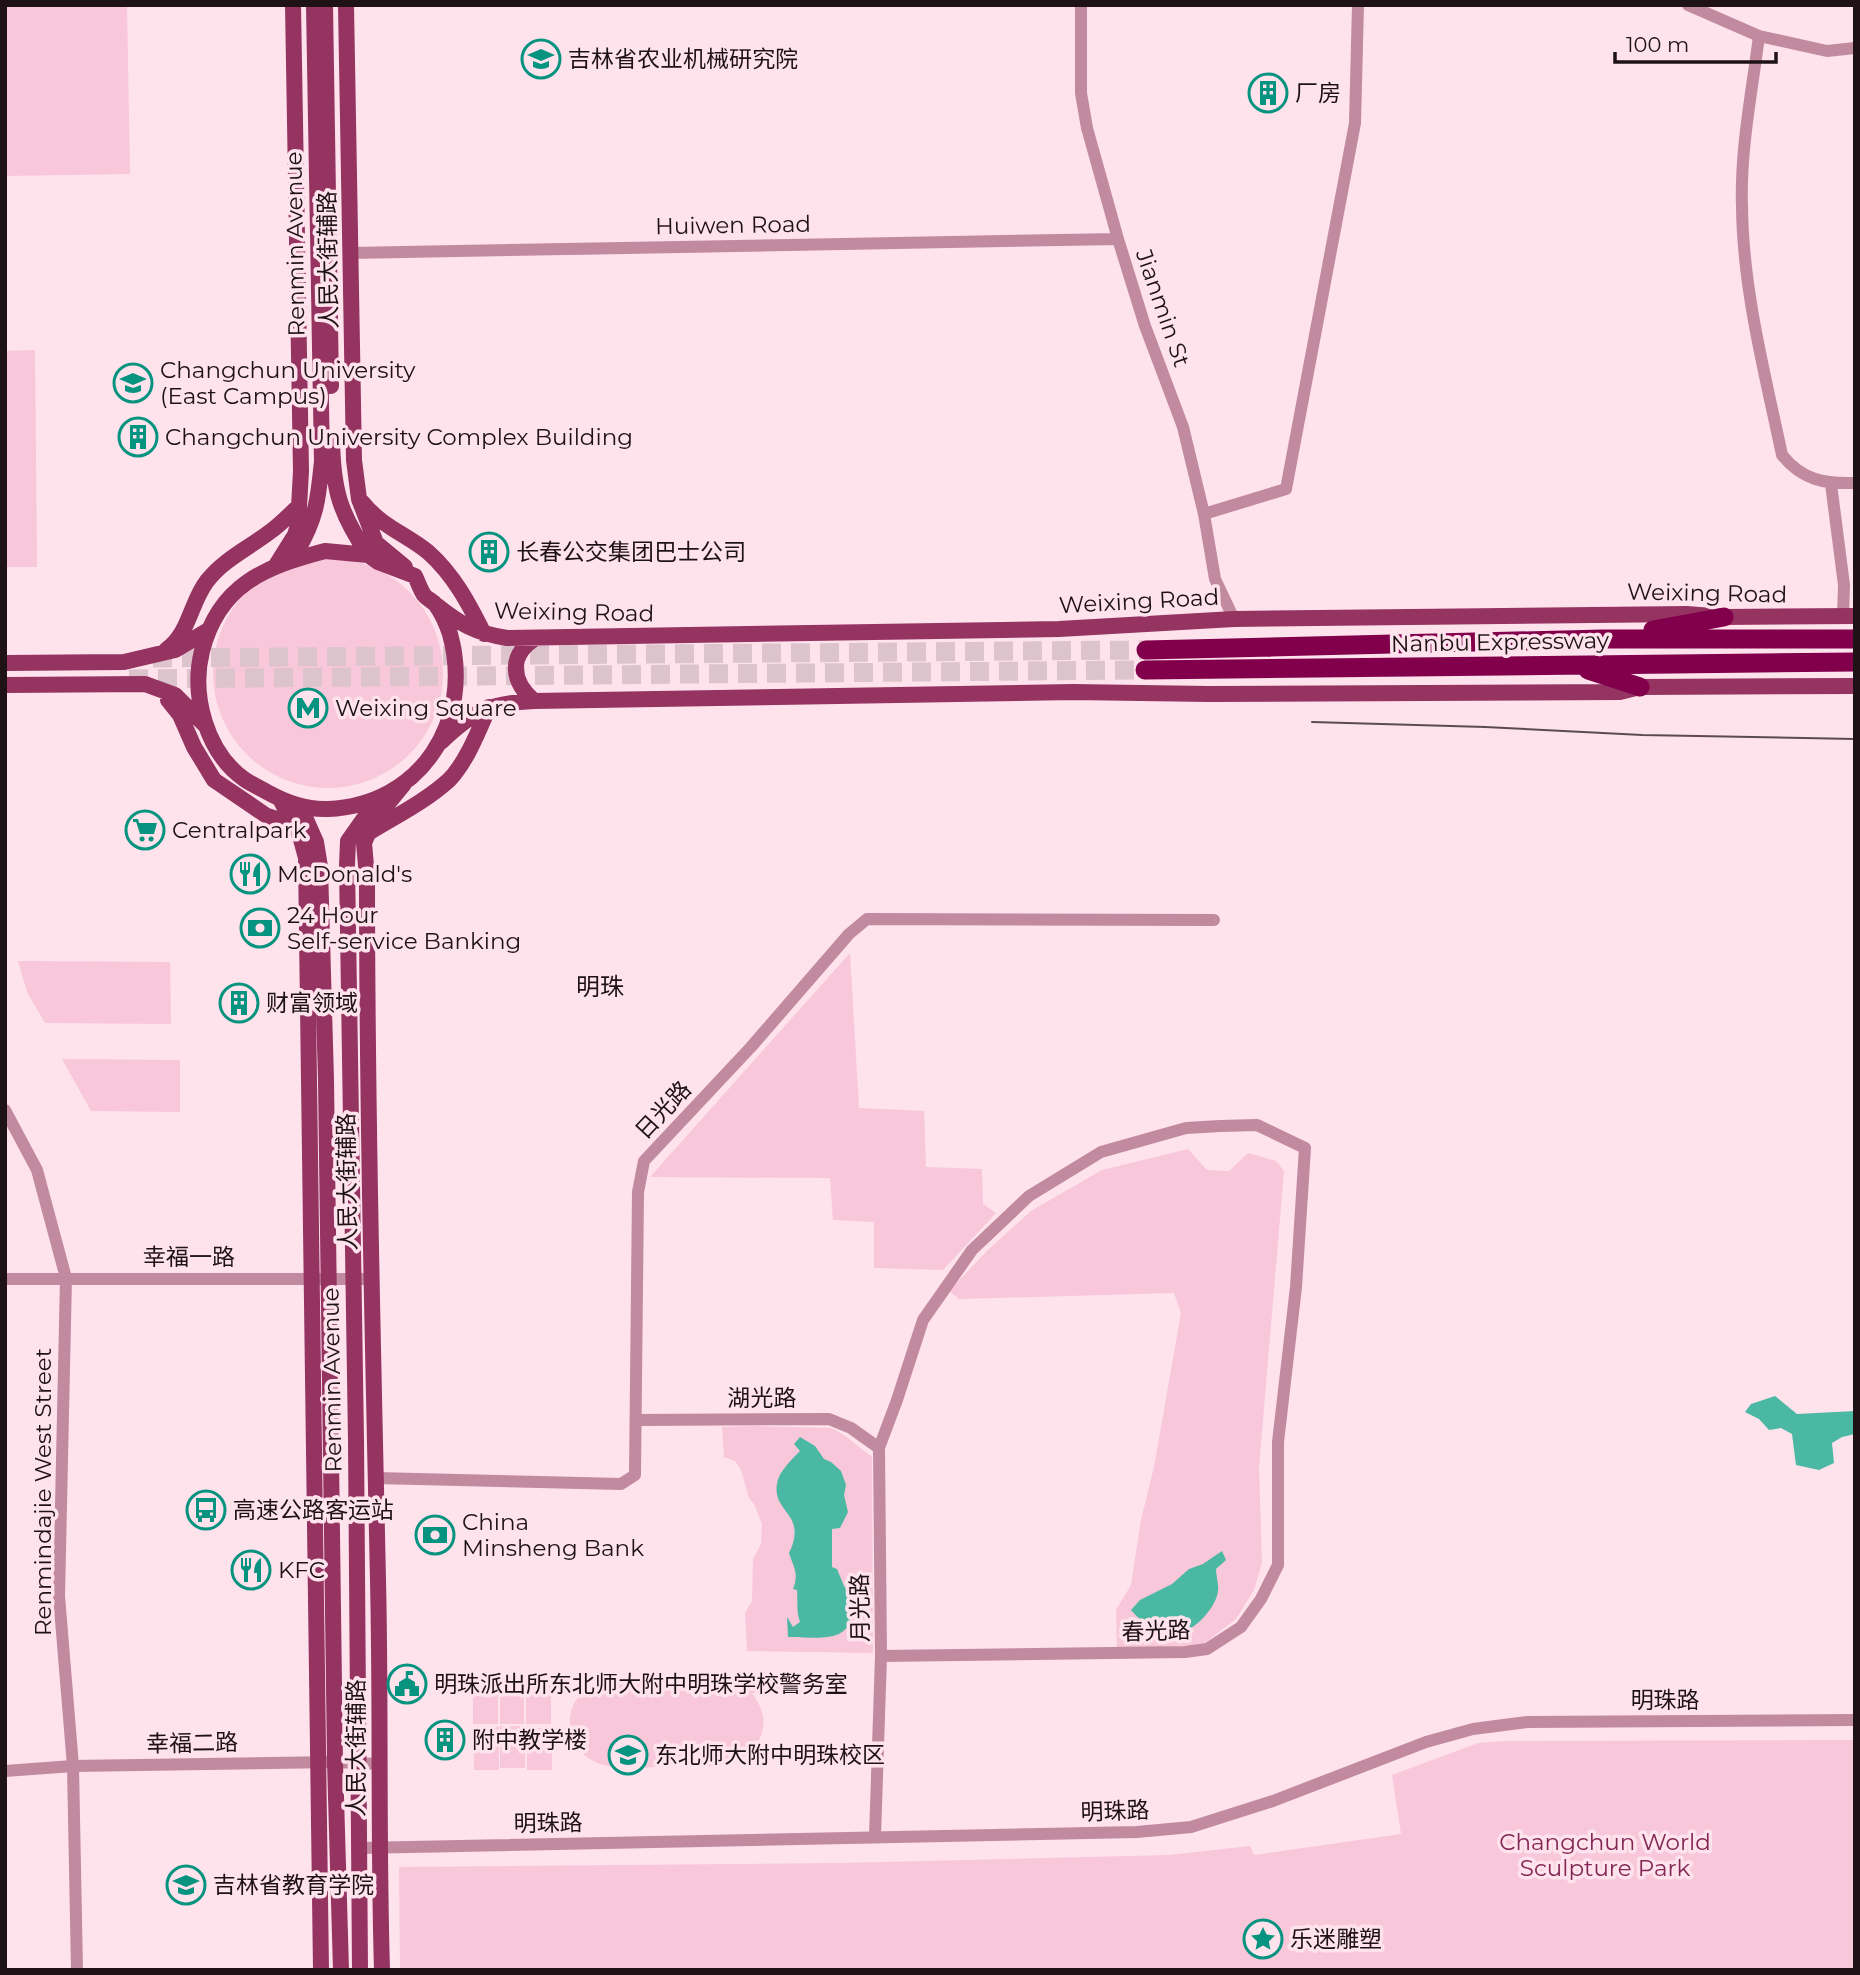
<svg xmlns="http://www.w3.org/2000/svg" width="1860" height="1975" viewBox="0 0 1860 1975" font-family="Montserrat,'Noto Sans SC',sans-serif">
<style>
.green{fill:#f8c7d9}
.water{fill:#4bb8a3}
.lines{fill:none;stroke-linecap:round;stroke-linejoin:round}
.highway-tunnel{stroke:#dcc3cc;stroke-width:19;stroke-dasharray:19 10;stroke-linecap:butt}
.minor{stroke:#c28a9f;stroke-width:12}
.major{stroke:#953361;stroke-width:16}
.highway{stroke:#82004b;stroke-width:19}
.tram{stroke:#5b4b51;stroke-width:2}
.labels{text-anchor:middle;stroke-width:7;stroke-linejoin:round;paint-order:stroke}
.poi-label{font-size:23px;fill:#1e1217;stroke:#fee2ec;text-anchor:start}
.street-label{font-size:23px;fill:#1e1217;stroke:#fee2ec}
.park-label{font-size:23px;fill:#832653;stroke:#fee2ec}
.neighbourhood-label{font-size:24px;fill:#1e1217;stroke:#fee2ec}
</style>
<rect width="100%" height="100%" fill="#fee2ec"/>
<path class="green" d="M 5,5 L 127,5 L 130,174 L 5,176 Z
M 35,350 L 37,567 L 5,567 L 5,351 Z
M213 673a115 115 0 1 1 230 0a115 115 0 1 1-230 0Z
M 850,953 L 859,1108 L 924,1111 L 926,1167 L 982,1169 L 983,1204 L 996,1213 L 943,1270 L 874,1268 L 874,1222 L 833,1220 L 830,1178 L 650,1177 Z
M 18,961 L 170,962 L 171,1024 L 45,1023 L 27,992 Z
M 62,1059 L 180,1060 L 180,1112 L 91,1111 Z
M 1188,1149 L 1207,1170 L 1229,1171 L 1248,1153 L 1276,1161 L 1284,1171 L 1259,1467 L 1262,1563 L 1254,1590 L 1236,1619 L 1202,1645 L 1117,1649 L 1116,1610 L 1131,1585 L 1141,1520 L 1154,1467 L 1181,1313 L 1174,1293 L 959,1299 L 949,1291 L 988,1250 L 1031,1211 L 1102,1170 Z
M 753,1426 L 831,1428 L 844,1435 L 872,1457 L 873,1653 L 747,1651 L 745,1613 L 752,1601 L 753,1559 L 761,1544 L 762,1524 L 754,1504 L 749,1498 L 741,1470 L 735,1461 L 724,1457 L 722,1427 Z
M 782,1677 L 782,1693 L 752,1693 C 756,1699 760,1705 762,1712 C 769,1735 750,1760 728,1764 C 709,1768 688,1766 669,1766 C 644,1767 612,1773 590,1759 C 575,1750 567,1730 571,1712 C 576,1689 601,1683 621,1680 Z
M 526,1681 L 551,1681 L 551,1724 L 526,1724 Z
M 473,1682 L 498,1682 L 498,1724 L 473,1724 Z
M 500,1682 L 524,1682 L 524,1724 L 500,1724 Z
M 500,1726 L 525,1726 L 525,1768 L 500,1768 Z
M 474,1727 L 499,1727 L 499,1770 L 474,1770 Z
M 527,1728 L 552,1728 L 552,1770 L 527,1770 Z
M 1855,1740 L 1855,1970 L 400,1970 L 399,1867 L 841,1863 L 1170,1855 L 1250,1846 L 1254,1855 L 1401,1834 L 1392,1775 L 1478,1743 L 1505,1741 Z"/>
<path class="water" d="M 1775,1396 L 1797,1414 L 1855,1411 L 1855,1434 L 1842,1437 L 1832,1443 L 1834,1463 L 1819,1470 L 1796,1465 L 1792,1434 L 1781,1428 L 1769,1430 L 1759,1419 L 1745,1412 L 1751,1404 Z
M 800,1437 L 815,1446 L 824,1459 L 831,1462 L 841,1471 L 846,1485 L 844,1495 L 848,1512 L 840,1528 L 832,1529 L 832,1567 L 837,1569 L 844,1586 L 852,1596 C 850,1604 853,1610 851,1618 C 846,1645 808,1636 788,1637 L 787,1617 L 793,1627 L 800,1622 C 796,1610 798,1602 797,1590 L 793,1589 C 799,1574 794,1568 789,1553 C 793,1545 796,1536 794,1527 C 792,1511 769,1503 779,1477 C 783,1468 793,1458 800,1451 L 794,1444 Z
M 1222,1551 L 1226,1560 L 1216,1569 C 1216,1576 1219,1585 1218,1591 C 1216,1609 1191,1635 1173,1634 C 1157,1633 1140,1621 1131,1610 L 1140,1600 L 1172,1584 L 1189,1569 L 1203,1564 Z"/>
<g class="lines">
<path class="highway-tunnel" d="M 153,658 L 1146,650
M 129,679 L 1145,670"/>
<path class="minor" d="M 1081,5 L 1081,93 L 1087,128 L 1118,239 L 1145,326 L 1183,427 L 1204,514 L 1215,579 L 1234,619
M 1688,5 L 1759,36 L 1827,51 L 1855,48
M 1759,36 C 1752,92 1740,150 1742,207 C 1743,291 1765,374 1782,455 C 1802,480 1824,484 1855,483
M 350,253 L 1118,239
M 1831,484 L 1844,585 L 1843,616
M 1204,514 L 1286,489 L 1355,123 L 1358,5
M 5,1110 L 37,1170 L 66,1278 L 59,1596 L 73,1766 L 77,1970
M 5,1279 L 372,1279
M 636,1420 L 829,1419 L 851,1428 L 879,1448
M 376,1478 L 621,1484 L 635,1475 L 638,1192 L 644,1161 L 751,1047 L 849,934 L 867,919 L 1214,920
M 5,1771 L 73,1766 L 335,1762 L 380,1764
M 875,1837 L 881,1656 L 879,1448 L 897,1400 L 923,1320 L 972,1250 L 1029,1196 L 1101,1152 L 1186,1128 L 1220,1126 L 1257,1125 L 1305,1148 L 1296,1287 L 1278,1442 L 1278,1565 L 1261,1599 L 1241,1627 L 1207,1649 L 1185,1652 L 881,1656
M 359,1848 L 1137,1832 L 1191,1827 L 1273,1801 L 1426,1742 L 1473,1729 L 1527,1722 L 1855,1720"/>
<path class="major" d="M 325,5 L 331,386
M 346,5 L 354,460 L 359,499 L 376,543 L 405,567
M 332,440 C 333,491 340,513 368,555
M 362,502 C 382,527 406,534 428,552 C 454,575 469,604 484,634
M 297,551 C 317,517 318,499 322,461 L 314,5
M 325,551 L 368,555 L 378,562 L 415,576 C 418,582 420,589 424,595 C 427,599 433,601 436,605 C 441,612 447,625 450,634 C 474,721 421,805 328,809 C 307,810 285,802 267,792 C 260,788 251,784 244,779 C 206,752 191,695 202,651 C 219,585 264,567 325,551 Z
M 275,567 L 295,535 L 298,525 L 301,471 L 293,5
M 435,604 C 460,624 475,633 507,638 L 1059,629 L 1234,619 L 1687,614 L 1724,617 L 1855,616
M 166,650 C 190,633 190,603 207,581 C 224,559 249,548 271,531 C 281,524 290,514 299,506
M 5,663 L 124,662 L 175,650 L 207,631
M 5,685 L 145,684 L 175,695 L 205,725
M 168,700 L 180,715 L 194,747 L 214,780 L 267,816 L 293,824
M 534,701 C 511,681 508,655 536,638
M 441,742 C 473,711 490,703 534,701 L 1073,692 L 1209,694 L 1620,692 L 1640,687 L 1855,686
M 280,799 L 300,836 L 306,858 L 321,1970
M 300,806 L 316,842 L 320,867 L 326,1080 L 335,1762 L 341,1970
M 370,832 C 396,816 426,801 449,780 C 466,763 479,730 489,707
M 360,1970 L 356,1440 L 347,866 L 348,841 L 372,807
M 382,1970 C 378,1840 381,1710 378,1580 C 373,1346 367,1111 367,877 L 364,843 L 373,822 L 404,784"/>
<path class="highway" d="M 1653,630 L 1724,617
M 1146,650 L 1602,639 L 1855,639
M 1145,670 L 1855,662
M 1588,670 L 1640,687"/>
<path class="tram" d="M 1312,722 L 1485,727 L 1642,735 L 1855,739"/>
</g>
<defs>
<symbol id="university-ring" viewBox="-11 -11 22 22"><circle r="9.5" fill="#fee2ec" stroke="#06937f" stroke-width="1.5"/><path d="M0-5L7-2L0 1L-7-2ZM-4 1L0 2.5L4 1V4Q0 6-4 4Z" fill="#06937f"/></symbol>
<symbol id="building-ring" viewBox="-11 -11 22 22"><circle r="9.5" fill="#fee2ec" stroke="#06937f" stroke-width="1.5"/><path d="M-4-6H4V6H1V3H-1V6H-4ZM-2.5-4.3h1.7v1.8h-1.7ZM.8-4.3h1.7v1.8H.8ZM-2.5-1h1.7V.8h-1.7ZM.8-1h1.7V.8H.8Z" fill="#06937f"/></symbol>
<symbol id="metro-ring" viewBox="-11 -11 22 22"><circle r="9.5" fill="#fee2ec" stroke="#06937f" stroke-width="1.5"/><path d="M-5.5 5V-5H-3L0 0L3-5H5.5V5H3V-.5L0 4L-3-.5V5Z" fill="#06937f"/></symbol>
<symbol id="supermarket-ring" viewBox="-11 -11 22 22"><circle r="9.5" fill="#fee2ec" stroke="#06937f" stroke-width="1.5"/><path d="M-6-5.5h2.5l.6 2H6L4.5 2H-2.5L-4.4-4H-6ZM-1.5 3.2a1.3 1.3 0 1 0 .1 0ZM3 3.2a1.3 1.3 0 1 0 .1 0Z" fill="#06937f"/></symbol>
<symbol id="restaurant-ring" viewBox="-11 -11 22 22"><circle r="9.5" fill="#fee2ec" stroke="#06937f" stroke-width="1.5"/><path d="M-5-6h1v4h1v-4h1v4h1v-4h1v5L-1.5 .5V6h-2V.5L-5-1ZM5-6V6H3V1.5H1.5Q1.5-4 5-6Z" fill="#06937f"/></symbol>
<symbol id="bank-ring" viewBox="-11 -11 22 22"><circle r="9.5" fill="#fee2ec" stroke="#06937f" stroke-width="1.5"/><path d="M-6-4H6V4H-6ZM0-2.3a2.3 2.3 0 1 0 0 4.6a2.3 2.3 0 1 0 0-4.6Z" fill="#06937f"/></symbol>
<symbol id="bus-ring" viewBox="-11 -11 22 22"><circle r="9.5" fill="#fee2ec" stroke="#06937f" stroke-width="1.5"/><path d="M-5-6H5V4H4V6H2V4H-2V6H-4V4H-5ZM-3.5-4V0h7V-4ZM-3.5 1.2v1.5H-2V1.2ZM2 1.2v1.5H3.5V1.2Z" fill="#06937f"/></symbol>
<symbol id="civic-ring" viewBox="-11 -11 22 22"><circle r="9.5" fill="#fee2ec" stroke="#06937f" stroke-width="1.5"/><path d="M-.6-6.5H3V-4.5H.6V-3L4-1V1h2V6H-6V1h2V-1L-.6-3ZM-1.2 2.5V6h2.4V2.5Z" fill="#06937f"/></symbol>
<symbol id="school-ring" viewBox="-11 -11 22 22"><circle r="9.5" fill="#fee2ec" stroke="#06937f" stroke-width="1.5"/><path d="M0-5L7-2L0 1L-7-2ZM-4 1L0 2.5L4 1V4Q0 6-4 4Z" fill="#06937f"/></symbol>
<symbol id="sight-ring" viewBox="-11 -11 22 22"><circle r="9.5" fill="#fee2ec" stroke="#06937f" stroke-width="1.5"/><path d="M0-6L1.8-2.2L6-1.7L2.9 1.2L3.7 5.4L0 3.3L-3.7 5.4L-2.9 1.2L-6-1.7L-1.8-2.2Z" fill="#06937f"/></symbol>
</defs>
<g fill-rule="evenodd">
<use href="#university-ring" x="519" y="37" width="44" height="44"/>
<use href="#building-ring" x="1246" y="71" width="44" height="44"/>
<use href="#university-ring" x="111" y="361" width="44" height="44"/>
<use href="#building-ring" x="116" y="415" width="44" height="44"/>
<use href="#building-ring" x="467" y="530" width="44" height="44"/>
<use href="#metro-ring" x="286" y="686" width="44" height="44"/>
<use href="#supermarket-ring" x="123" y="808" width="44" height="44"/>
<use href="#restaurant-ring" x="228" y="852" width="44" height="44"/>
<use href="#bank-ring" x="238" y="906" width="44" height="44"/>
<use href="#building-ring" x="217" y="981" width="44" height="44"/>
<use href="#bus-ring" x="184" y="1488" width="44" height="44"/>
<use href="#bank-ring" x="413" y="1513" width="44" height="44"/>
<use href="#restaurant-ring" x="229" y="1548" width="44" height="44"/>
<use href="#civic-ring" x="385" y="1662" width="44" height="44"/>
<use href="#building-ring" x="423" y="1718" width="44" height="44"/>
<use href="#school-ring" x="606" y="1733" width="44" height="44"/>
<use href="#university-ring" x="164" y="1863" width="44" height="44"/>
<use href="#sight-ring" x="1241" y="1917" width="44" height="44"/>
</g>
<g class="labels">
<g class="poi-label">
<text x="568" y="67">吉林省农业机械研究院</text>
<text x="1295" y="101">厂房</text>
<text x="160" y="378">Changchun University<tspan x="160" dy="26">(East Campus)</tspan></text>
<text x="165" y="445">Changchun University Complex Building</text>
<text x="516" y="560">长春公交集团巴士公司</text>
<text x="335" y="716">Weixing Square</text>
<text x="172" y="838">Centralpark</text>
<text x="277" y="882">McDonald's</text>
<text x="287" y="923">24 Hour<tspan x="287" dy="26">Self-service Banking</tspan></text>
<text x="266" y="1011">财富领域</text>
<text x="233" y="1518">高速公路客运站</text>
<text x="462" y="1530">China<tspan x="462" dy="26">Minsheng Bank</tspan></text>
<text x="278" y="1578">KFC</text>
<text x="434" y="1692">明珠派出所东北师大附中明珠学校警务室</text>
<text x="472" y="1748">附中教学楼</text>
<text x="655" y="1763">东北师大附中明珠校区</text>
<text x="213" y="1893">吉林省教育学院</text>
<text x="1290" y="1947">乐迷雕塑</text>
</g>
<g class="street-label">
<text transform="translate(733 225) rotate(-1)" y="8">Huiwen Road</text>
<text transform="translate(295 244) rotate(-91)" y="8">Renmin Avenue</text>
<text transform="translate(328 260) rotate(-91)" y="8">人民大街辅路</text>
<text transform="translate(1163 308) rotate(71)" y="8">Jianmin St</text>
<text transform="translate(1707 593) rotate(1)" y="8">Weixing Road</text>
<text transform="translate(1139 601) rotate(-3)" y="8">Weixing Road</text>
<text transform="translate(574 612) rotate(1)" y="8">Weixing Road</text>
<text transform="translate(1500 642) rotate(-1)" y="8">Nanbu Expressway</text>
<text transform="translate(663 1110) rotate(-47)" y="8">日光路</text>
<text transform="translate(347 1182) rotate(-91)" y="8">人民大街辅路</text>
<text x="189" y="1265">幸福一路</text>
<text transform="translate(332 1380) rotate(-91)" y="8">Renmin Avenue</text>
<text x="762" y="1406">湖光路</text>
<text transform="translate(43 1492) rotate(-90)" y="8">Renmindajie West Street</text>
<text transform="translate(860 1608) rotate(-91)" y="8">月光路</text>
<text transform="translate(1156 1631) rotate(-2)" y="8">春光路</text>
<text x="1665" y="1708">明珠路</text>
<text transform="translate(192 1743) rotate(-1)" y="8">幸福二路</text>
<text transform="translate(356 1748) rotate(-90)" y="8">人民大街辅路</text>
<text transform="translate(1115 1811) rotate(-2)" y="8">明珠路</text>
<text transform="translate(548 1823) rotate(-1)" y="8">明珠路</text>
</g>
<g class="park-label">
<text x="1605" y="1850">Changchun World<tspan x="1605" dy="26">Sculpture Park</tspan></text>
</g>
<g class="neighbourhood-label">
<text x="600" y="995">明珠</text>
</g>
</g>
<rect width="1860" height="1975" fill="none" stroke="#1e1217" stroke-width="14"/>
<path d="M1615 52v10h161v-10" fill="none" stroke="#1e1217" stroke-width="3.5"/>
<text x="1626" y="52" font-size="21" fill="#1e1217" stroke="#fee2ec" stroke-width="5" paint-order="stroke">100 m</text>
</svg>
